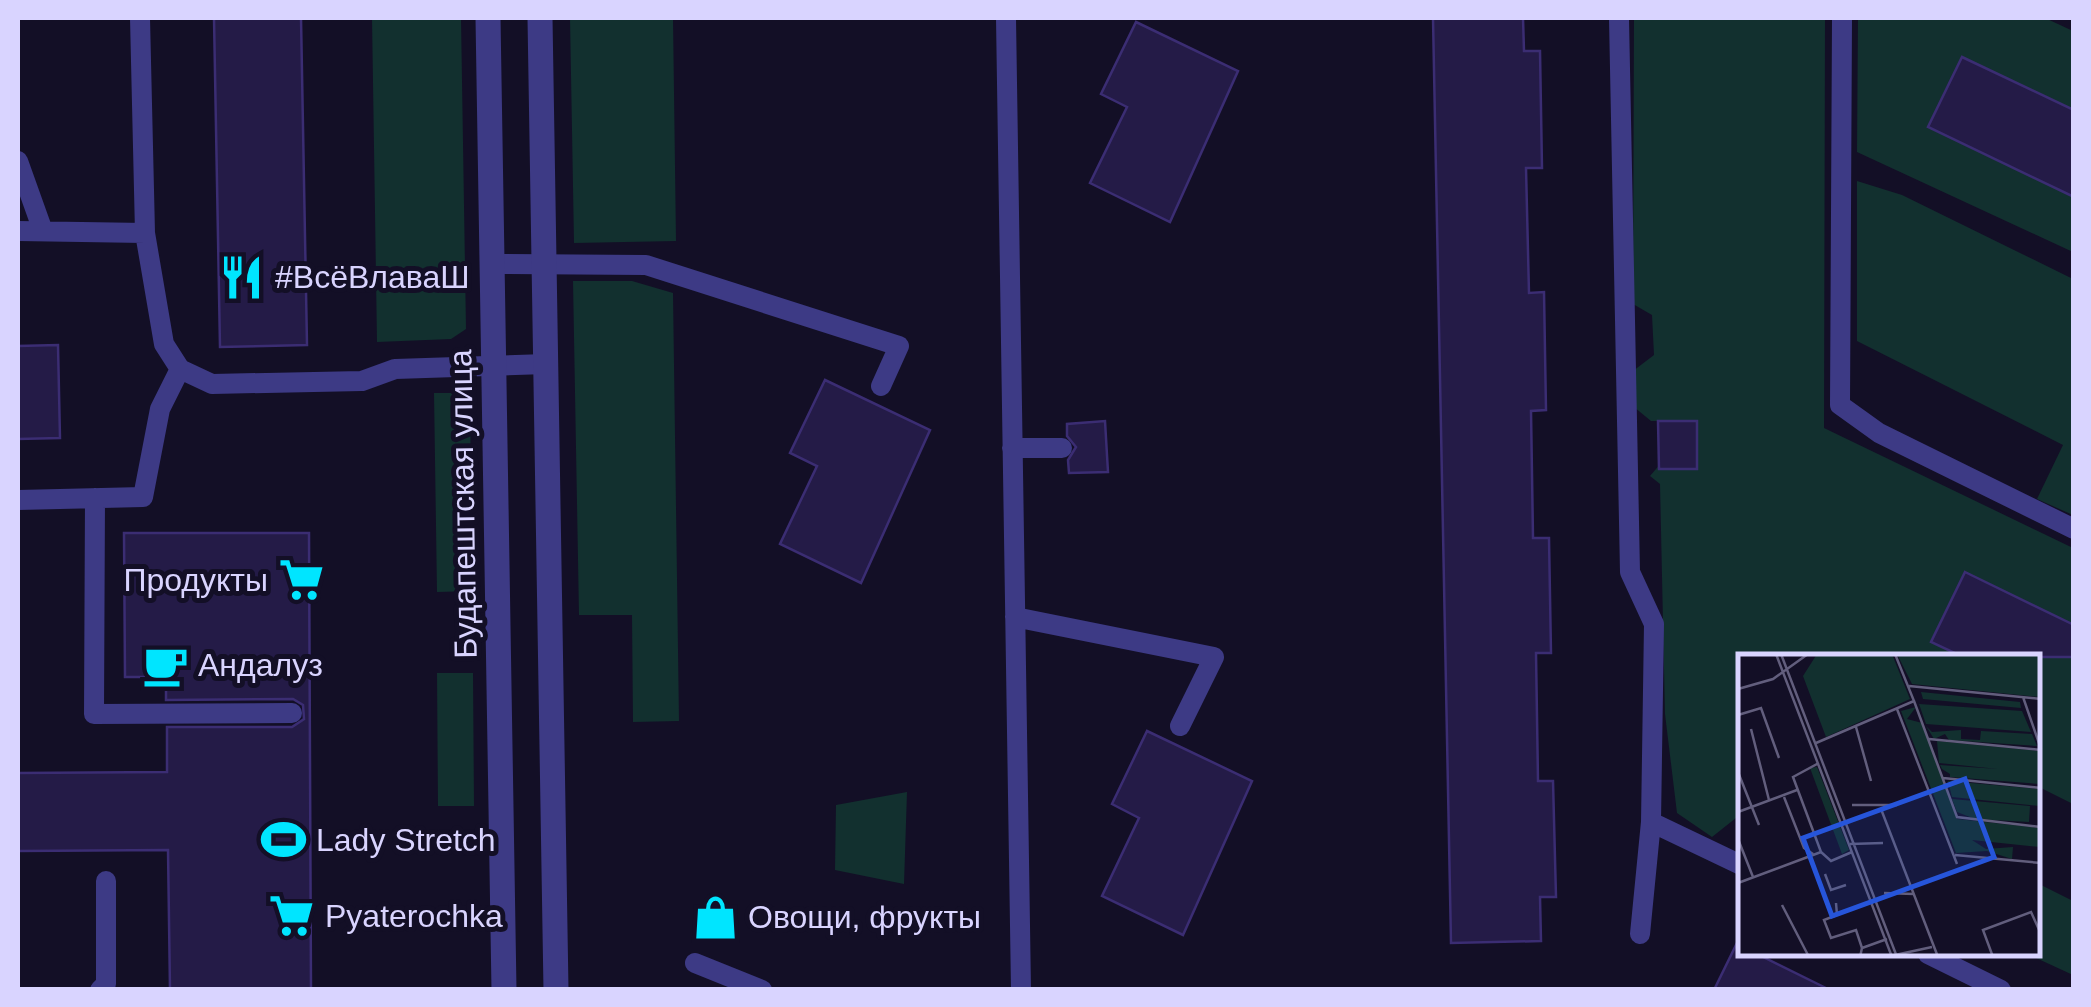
<svg xmlns="http://www.w3.org/2000/svg" width="2091" height="1007" viewBox="0 0 2091 1007" font-family="Arial,sans-serif">
<style>
.green{fill:#12302f}
.building{fill:#241b47;stroke:#3b2d73;stroke-width:2.5}
.lines{fill:none;stroke-linecap:round;stroke-linejoin:round}
.service{stroke:#3d3a85;stroke-width:20}
.tertiary{stroke:#3d3a85;stroke-width:25}
.labels{text-anchor:middle;stroke-width:10;stroke-linejoin:round;paint-order:stroke}
.poi-label{font-size:32px;fill:#d9d4ff;stroke:#130f26;text-anchor:start}
.street-label{font-size:32px;fill:#d9d4ff;stroke:#130f26}
.inset-road{fill:none;stroke:#625e7d;stroke-width:2.5}
.view{fill:#2655da;fill-opacity:0.15;stroke:#2655da;stroke-width:5}
.inset-edge{fill:none;stroke:#d9d4ff;stroke-width:5}
</style>
<rect width="100%" height="100%" fill="#130f26"/>
<path class="green" d="M 372,18 L 461,18 L 466,329 L 451,339 L 377,342 Z
M 570,18 L 673,18 L 676,241 L 574,243 Z
M 1634,18 L 1825,18 L 1824,428 L 2073,548 L 2073,804 L 2039,787 L 2038,657 L 1741,657 L 1741,814 L 1712,837 L 1677,813 L 1665,714 L 1660,484 L 1650,476 L 1697,421 L 1651,421 L 1634,407 L 1633,371 L 1654,355 L 1652,315 L 1633,304 Z
M 1858,18 L 2045,18 L 2073,31 L 2073,252 L 1857,152 Z
M 1857,181 L 1902,195 L 2073,279 L 2073,515 L 2037,499 L 2063,445 L 1857,341 Z
M 573,281 L 632,281 L 673,293 L 679,721 L 633,722 L 632,615 L 579,615 Z
M 434,393 L 470,393 L 472,591 L 437,592 Z
M 437,673 L 473,673 L 474,806 L 438,806 Z
M 907,792 L 904,884 L 835,870 L 836,805 Z
M 2039,884 L 2073,901 L 2073,975 L 2034,957 L 2038,954 Z"/>
<path class="building" d="M 214,18 L 301,18 L 307,345 L 220,347 Z
M 1433,18 L 1523,18 L 1524,51 L 1540,51 L 1542,168 L 1526,168 L 1529,293 L 1544,292 L 1546,410 L 1531,411 L 1533,538 L 1549,538 L 1551,653 L 1536,653 L 1538,781 L 1553,781 L 1556,897 L 1540,897 L 1541,941 L 1451,943 Z
M 1136,22 L 1238,71 L 1170,222 L 1090,183 L 1127,107 L 1101,94 Z
M 1962,57 L 2074,110 L 2074,197 L 1928,127 Z
M 58,345 L 60,438 L 18,439 L 18,346 Z
M 825,380 L 930,430 L 861,583 L 780,544 L 817,466 L 790,453 Z
M 1105,421 L 1108,472 L 1069,473 L 1068,460 L 1076,447 L 1067,436 L 1067,424 Z
M 1658,421 L 1697,421 L 1697,469 L 1659,469 Z
M 124,533 L 309,533 L 311,990 L 170,990 L 168,850 L 18,851 L 18,773 L 167,772 L 167,727 L 292,727 L 304,719 L 303,705 L 293,699 L 166,700 L 166,677 L 125,677 Z
M 1965,572 L 2074,625 L 2074,657 L 1963,657 L 1931,642 Z
M 1147,731 L 1252,781 L 1183,935 L 1102,896 L 1139,818 L 1112,804 Z
M 1736,945 L 1741,954 L 1757,954 L 1830,990 L 1714,990 Z"/>
<g class="lines">
<path class="service" d="M 140,18 L 145,233
M 1006,18 L 1021,990
M 1619,18 L 1630,572 L 1654,624 L 1651,822 L 1640,934
M 1842,18 L 1840,405 L 1879,433 L 2074,529
M 18,161 L 43,231
M 18,231 L 145,233 L 164,344 L 180,369 L 212,384 L 362,381 L 395,369 L 546,364
M 492,264 L 646,265 L 899,346 L 881,386
M 1012,448 L 1062,448
M 95,498 L 94,714 L 292,713
M 18,500 L 143,497 L 160,409 L 180,369
M 1015,617 L 1214,657 L 1180,726
M 1651,822 L 1741,865
M 1928,954 L 2001,990
M 695,963 L 762,990
M 100,990 L 106,984 L 106,881"/>
<path class="tertiary" d="M 488,18 L 504,990
M 540,18 L 556,990"/>
</g>
<defs>
<symbol id="restaurant-bare" viewBox="-9 -9 18 18"><path d="M-5-6h1v4h1v-4h1v4h1v-4h1v5L-1.5 .5V6h-2V.5L-5-1ZM5-6V6H3V1.5H1.5Q1.5-4 5-6Z" fill="#00e5ff" stroke="#130f26" stroke-width="2.5" paint-order="stroke"/></symbol>
<symbol id="supermarket-bare" viewBox="-9 -9 18 18"><path d="M-6-5.5h2.5l.6 2H6L4.5 2H-2.5L-4.4-4H-6ZM-1.5 3.2a1.3 1.3 0 1 0 .1 0ZM3 3.2a1.3 1.3 0 1 0 .1 0Z" fill="#00e5ff" stroke="#130f26" stroke-width="2.5" paint-order="stroke"/></symbol>
<symbol id="cafe-bare" viewBox="-9 -9 18 18"><path d="M-5.5-4.5H6V0H3Q3 3.5 0 3.5H-2.5Q-5.5 3.5-5.5 0ZM3-3.2v2h1.7v-2ZM-6 4.5H4V6H-6Z" fill="#00e5ff" stroke="#130f26" stroke-width="2.5" paint-order="stroke"/></symbol>
<symbol id="stadium-bare" viewBox="-9 -9 18 18"><path d="M0-5a6.5 5 0 1 0 0 10a6.5 5 0 1 0 0-10ZM-3.5-1.8h7v3.6h-7Z" fill="#00e5ff" stroke="#130f26" stroke-width="2.5" paint-order="stroke"/></symbol>
<symbol id="shop-bare" viewBox="-9 -9 18 18"><path d="M-5-2.5h2.3a2.7 3.5 0 0 1 5.4 0H5L5.5 6h-11ZM-1.5-2.5h3a1.5 2.3 0 0 0-3 0Z" fill="#00e5ff" stroke="#130f26" stroke-width="2.5" paint-order="stroke"/></symbol>
</defs>
<g fill-rule="evenodd">
<use href="#restaurant-bare" x="210" y="246" width="63" height="63"/>
<use href="#supermarket-bare" x="270" y="548" width="63" height="63"/>
<use href="#cafe-bare" x="134" y="634" width="63" height="63"/>
<use href="#stadium-bare" x="252" y="808" width="63" height="63"/>
<use href="#supermarket-bare" x="260" y="884" width="63" height="63"/>
<use href="#shop-bare" x="684" y="886" width="63" height="63"/>
</g>
<g class="labels">
<g class="poi-label">
<text x="275" y="288">#ВсёВлаваШ</text>
<text x="268" y="591" text-anchor="end">Продукты</text>
<text x="198" y="676">Андалуз</text>
<text x="316" y="851">Lady Stretch</text>
<text x="325" y="927">Pyaterochka</text>
<text x="748" y="928">Овощи, фрукты</text>
</g>
<g class="street-label">
<text transform="translate(463 504) rotate(-91)" y="11">Будапештская улица</text>
</g>
</g>
<g transform="translate(1738 654)">
<rect width="302" height="302" fill="#130f26"/>
<path d="M 79,0 L 154,0 L 172,45 L 88,83 L 65,22 ZM 159,0 L 302,0 L 302,43 L 174,30 ZM 183,38 L 282,48 L 283,54 L 185,45 ZM 181,50 L 284,57 L 293,78 L 188,70 ZM 178,53 L 169,65 L 184,69 L 219,165 L 302,174 L 302,193 L 234,186 L 248,195 L 275,193 L 274,205 L 249,197 L 218,199 L 163,57 ZM 188,72 L 194,78 L 223,76 L 223,85 L 242,86 L 243,77 L 294,80 L 299,92 L 211,86 L 207,80 L 196,85 ZM 199,87 L 301,97 L 302,130 L 212,123 L 212,120 L 204,115 L 202,111 L 260,115 L 201,109 ZM 79,113 L 111,196 L 104,200 L 72,114 ZM 210,127 L 302,135 L 302,152 L 214,143 ZM 214,145 L 292,152 L 291,168 L 237,165 L 219,158 Z" fill="#12302f"/>
<path class="inset-road" d="M 38,0 L 154,303M 43,0 L 159,303M 171,32 L 303,45M 0,35 L 35,25 L 70,0M 285,43 L 303,95M 176,47 L 219,163 L 303,173M 159,55 L 219,210M 0,61 L 23,54 L 41,104M 118,73 L 133,127M 13,75 L 31,146M 191,85 L 303,96M 78,89 L 176,47 L 157,0M 81,109 L 55,123 L 83,198M 0,118 L 21,171M 205,124 L 303,134M 46,143 L 66,194 L 75,200M 114,151 L 159,151M 143,155 L 200,303M 0,158 L 59,136M 0,185 L 15,223M 112,190 L 145,189M 217,201 L 303,209M 87,220 L 93,236 L 108,231M 0,229 L 83,198 L 93,207 L 114,198M 146,239 L 176,240M 98,249 L 99,261 L 86,266 L 93,284 L 118,276 L 124,294M 44,251 L 71,303M 157,301 L 194,293M 122,303 L 124,294 L 149,285M 255,303 L 245,276 L 293,258 L 303,280"/>
<path class="view" d="M 227,125 L 256,203 L 94,262 L 65,184 Z"/>
<rect width="302" height="302" class="inset-edge"/>
</g>
<rect width="2091" height="1007" fill="none" stroke="#d9d4ff" stroke-width="40"/>
</svg>
